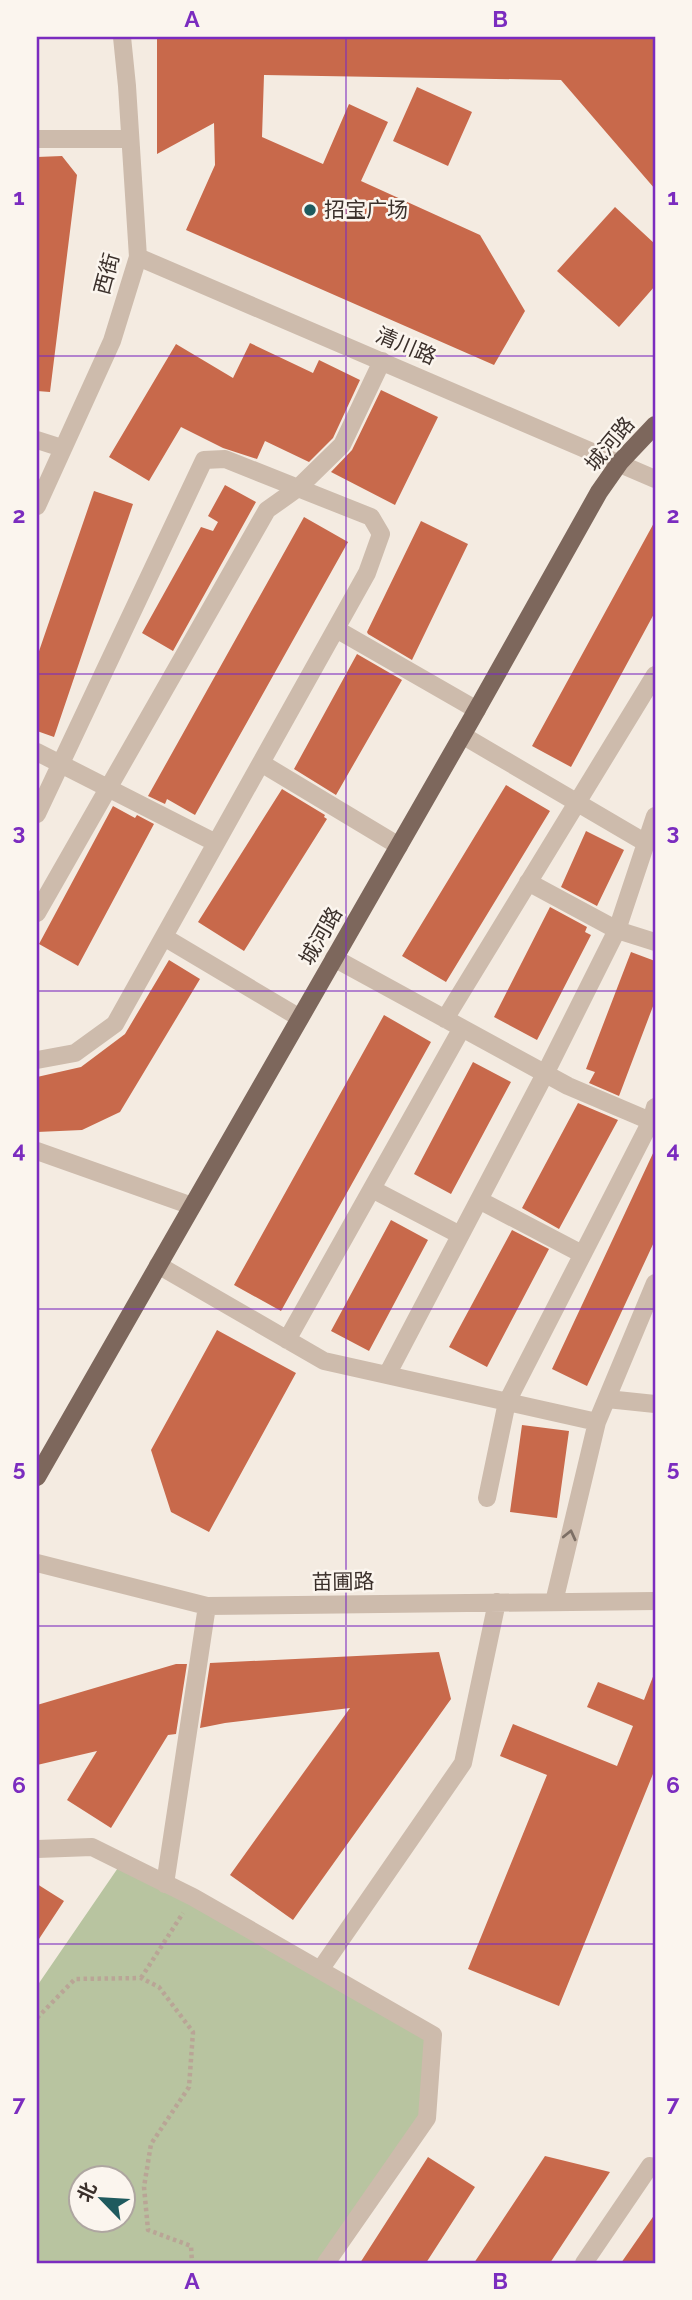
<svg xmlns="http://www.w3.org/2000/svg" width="692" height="2300" viewBox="0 0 692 2300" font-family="Raleway,'Noto Sans SC',sans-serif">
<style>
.green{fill:#b8c4a0;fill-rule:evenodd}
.building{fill:#c8694b}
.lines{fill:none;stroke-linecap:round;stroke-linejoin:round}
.path{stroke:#b9a596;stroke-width:4.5;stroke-dasharray:3.5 3.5;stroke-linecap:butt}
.minor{stroke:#cdbbac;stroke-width:18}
.major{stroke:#7d675c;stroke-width:18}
.oneway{stroke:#7d6f65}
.grid{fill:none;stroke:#7b2cbf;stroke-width:2;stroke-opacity:0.55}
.poi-dot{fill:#1f5a5e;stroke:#fbf5ee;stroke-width:2.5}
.labels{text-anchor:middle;stroke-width:5;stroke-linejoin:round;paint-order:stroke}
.poi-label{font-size:21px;fill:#3b302b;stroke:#fbf5ee;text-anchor:start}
.street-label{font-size:21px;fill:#3b302b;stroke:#fbf5ee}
.neatline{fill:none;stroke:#7b2cbf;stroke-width:2.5}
.grid-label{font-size:23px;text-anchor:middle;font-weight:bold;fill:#7b2cbf}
</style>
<rect width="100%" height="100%" fill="#f4ebe1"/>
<path class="green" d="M 122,1862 L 433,2035 L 427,2118 L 325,2263 L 37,2263 L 37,1986 ZM 80,2178 L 122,2178 L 122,2220 L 80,2220 Z"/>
<path class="building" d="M 157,37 L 655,37 L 655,189 L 561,80 L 264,75 L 262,137 L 323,164 L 349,104 L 388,122 L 361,181 L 480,235 L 525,311 L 494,365 L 186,230 L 215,165 L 214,123 L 157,154 Z
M 417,87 L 472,112 L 448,166 L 393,141 Z
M 62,156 L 77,175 L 50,392 L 37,391 L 37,157 Z
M 615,207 L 655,244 L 655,286 L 619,327 L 557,271 Z
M 250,343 L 313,373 L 319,360 L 360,380 L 333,438 L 309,462 L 265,441 L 257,459 L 223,448 L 181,427 L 149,481 L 109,457 L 176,344 L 233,378 Z
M 381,390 L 438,417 L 395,505 L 331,472 L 352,450 Z
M 225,485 L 256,502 L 173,651 L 142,633 L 201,527 L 213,531 L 218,522 L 208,516 Z
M 94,491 L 133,504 L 54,737 L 37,731 L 37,657 Z
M 304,517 L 348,542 L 195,815 L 167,799 L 165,804 L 148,796 Z
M 421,521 L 468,544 L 412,660 L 368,634 L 367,632 Z
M 655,521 L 655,612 L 571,767 L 532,746 Z
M 357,654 L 402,680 L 336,795 L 294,769 Z
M 506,785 L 550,811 L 446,982 L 402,956 Z
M 282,789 L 325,815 L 324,817 L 327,819 L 244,951 L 198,922 Z
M 113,806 L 135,818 L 137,815 L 154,824 L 78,966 L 39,944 Z
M 586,831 L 624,850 L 597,906 L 561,887 Z
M 550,907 L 587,927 L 585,932 L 591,935 L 537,1040 L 494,1017 Z
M 631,952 L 655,961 L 655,1001 L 619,1096 L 589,1083 L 595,1072 L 586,1069 Z
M 169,960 L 200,979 L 120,1112 L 82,1130 L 37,1132 L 37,1077 L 81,1067 L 125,1034 Z
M 384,1015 L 431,1042 L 281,1311 L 234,1285 Z
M 473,1062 L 511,1082 L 451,1194 L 414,1174 Z
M 578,1103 L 618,1120 L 559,1229 L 522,1208 Z
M 655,1149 L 655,1240 L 587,1386 L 552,1369 Z
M 391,1220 L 428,1240 L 369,1351 L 331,1331 Z
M 512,1230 L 549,1249 L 487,1367 L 449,1347 Z
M 217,1330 L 296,1373 L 209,1532 L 171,1512 L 151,1450 Z
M 522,1425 L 569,1431 L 557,1518 L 510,1512 Z
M 439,1652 L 451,1699 L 293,1920 L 230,1875 L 350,1708 L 225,1723 L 200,1728 L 210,1663 Z
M 176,1664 L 187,1664 L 176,1734 L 168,1735 L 111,1828 L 67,1800 L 97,1751 L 37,1765 L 37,1705 Z
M 654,1674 L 655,1769 L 559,2006 L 468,1969 L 547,1775 L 500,1756 L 513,1724 L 617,1766 L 633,1726 L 587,1707 L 598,1682 L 644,1700 Z
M 37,1884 L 64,1901 L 37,1942 Z
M 545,2156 L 610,2172 L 550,2263 L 474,2263 Z
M 428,2157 L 475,2187 L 426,2263 L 360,2263 Z
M 655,2214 L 655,2263 L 621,2263 Z"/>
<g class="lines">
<path class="path" d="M 141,1978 L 183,1913
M 37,2018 L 75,1979 L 141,1978 L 159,1987 L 193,2032 L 189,2087 L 151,2144 L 144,2187 L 148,2230 L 191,2246 L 192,2263"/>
<path class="minor" d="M 37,139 L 130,139
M 138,257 L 655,479
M 37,440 L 62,448
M 37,506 L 112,341 L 138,257 L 127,86 L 122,37
M 336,629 L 477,710
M 462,735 L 646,843
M 37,752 L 216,843
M 261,763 L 399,846
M 37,814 L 204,460 L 225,459 L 371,517 L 381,534 L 367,573 L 115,1024 L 75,1053 L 37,1060
M 528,882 L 617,930 L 655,942
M 37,913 L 267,510 L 298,488 L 342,445 L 382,361
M 164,937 L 300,1018
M 334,958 L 568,1086 L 655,1123
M 445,1019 L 655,675
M 37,1151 L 192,1206
M 372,1189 L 460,1235
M 479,1200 L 582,1254
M 158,1265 L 324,1361 L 597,1422
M 287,1340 L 462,1028
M 387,1375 L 545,1074 L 617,930 L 655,816
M 607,1399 L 655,1404
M 487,1498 L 507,1402 L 651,1121 L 655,1107
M 37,1563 L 207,1606 L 655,1601
M 554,1602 L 597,1422 L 655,1283
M 37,1849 L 92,1847 L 193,1897 L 433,2035 L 427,2118 L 326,2263
M 165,1884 L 207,1606
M 320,1970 L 463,1763 L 497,1602
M 584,2263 L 650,2166 L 655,2167"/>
<path class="major" d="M 37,1477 L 471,720 L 599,492 L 620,462 L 655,425"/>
</g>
<defs><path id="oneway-chevron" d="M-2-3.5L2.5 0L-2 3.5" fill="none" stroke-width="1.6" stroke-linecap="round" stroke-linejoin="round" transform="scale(1.75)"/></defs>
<use class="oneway" href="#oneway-chevron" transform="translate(570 1535) rotate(-77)"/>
<path class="grid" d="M 346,37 L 346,2263M 37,356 L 655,356M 37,674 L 655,674M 37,991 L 655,991M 37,1309 L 655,1309M 37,1626 L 655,1626M 37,1944 L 655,1944"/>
<circle class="poi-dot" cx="310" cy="210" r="7"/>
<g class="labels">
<g class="poi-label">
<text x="324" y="217">招宝广场</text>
</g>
<g class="street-label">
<text transform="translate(107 274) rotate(-75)" y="7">西街</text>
<text transform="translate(406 346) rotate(23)" y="7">清川路</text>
<text transform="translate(610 444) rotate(-50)" y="7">城河路</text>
<text transform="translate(321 936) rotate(-60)" y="7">城河路</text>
<text transform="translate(343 1582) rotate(-1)" y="7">苗圃路</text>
</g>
</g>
<rect width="692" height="2300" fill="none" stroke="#fbf5ee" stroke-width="77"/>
<g transform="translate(102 2199) rotate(295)"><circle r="33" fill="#fbf5ee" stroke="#aea6a0" stroke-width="2"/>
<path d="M0-5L12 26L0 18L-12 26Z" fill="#1f5a5e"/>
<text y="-10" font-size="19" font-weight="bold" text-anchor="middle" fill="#3b302b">北</text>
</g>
<rect x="38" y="38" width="616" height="2224" class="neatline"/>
<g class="grid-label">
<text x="192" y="27">A</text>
<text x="500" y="27">B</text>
<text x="19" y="205">1</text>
<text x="673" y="205">1</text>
<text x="19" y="523">2</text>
<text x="673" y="523">2</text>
<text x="19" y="840">3</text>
<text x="673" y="840">3</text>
<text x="19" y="1158">4</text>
<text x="673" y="1158">4</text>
<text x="19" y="1476">5</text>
<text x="673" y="1476">5</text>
<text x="19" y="1793">6</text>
<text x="673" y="1793">6</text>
<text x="19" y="2111">7</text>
<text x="673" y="2111">7</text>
<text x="192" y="2289">A</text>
<text x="500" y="2289">B</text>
</g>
</svg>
